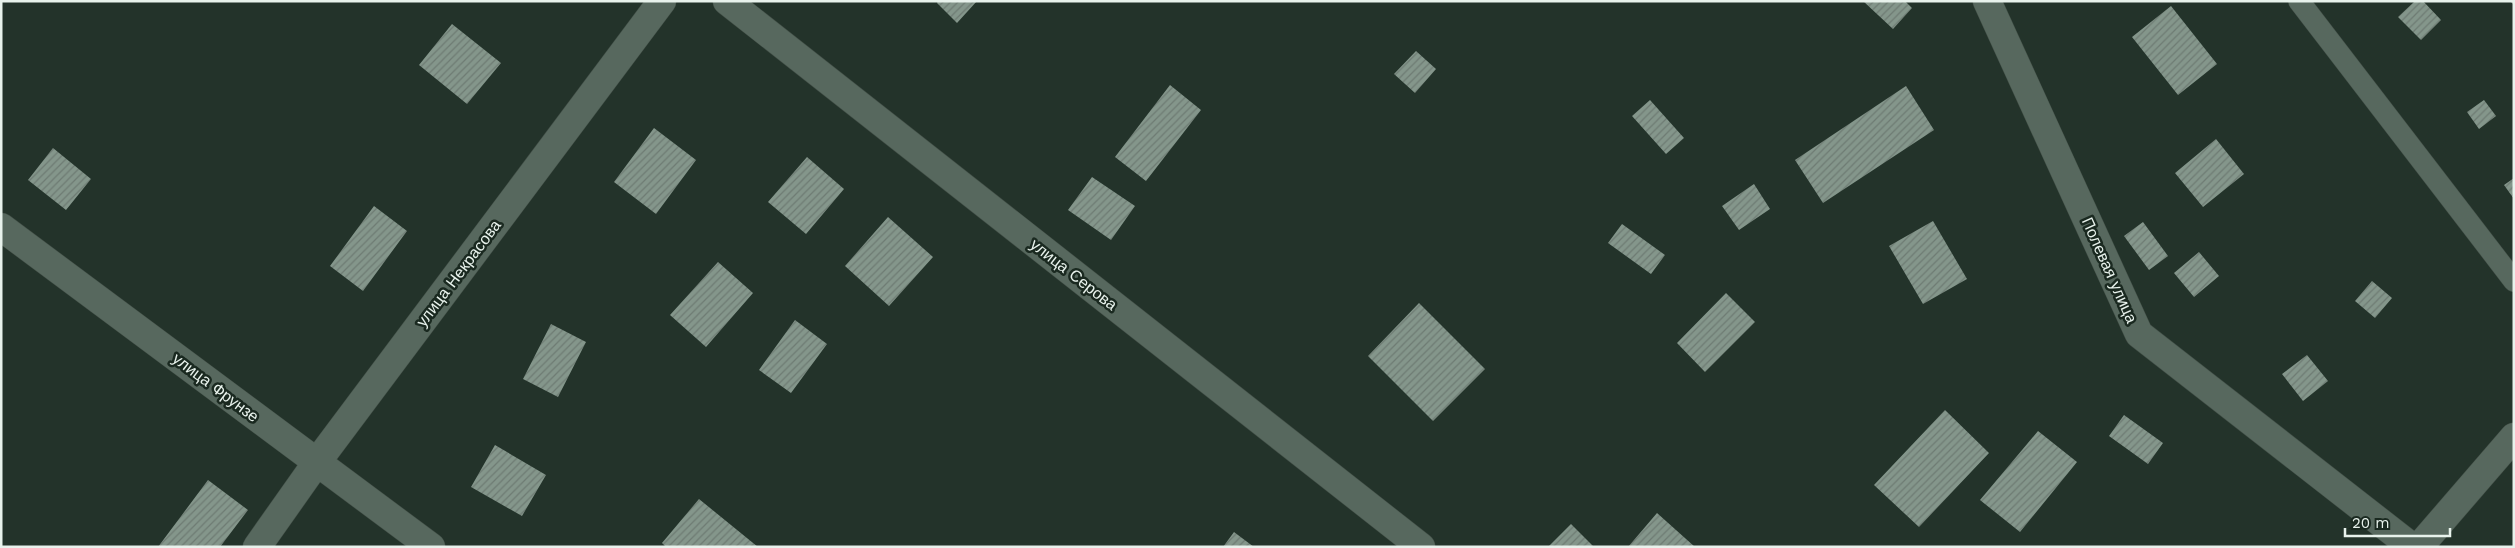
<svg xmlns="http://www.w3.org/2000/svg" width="2515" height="548" viewBox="0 0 2515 548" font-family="'Work Sans',sans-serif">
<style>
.building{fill:url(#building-hatch)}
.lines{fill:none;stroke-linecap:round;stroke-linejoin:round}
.lane-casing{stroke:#414e46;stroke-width:22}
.street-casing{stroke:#414e46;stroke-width:29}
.path{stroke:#8f9b94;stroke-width:3;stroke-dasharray:2.5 4;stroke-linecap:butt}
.lane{stroke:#57685e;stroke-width:21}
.street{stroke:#57685e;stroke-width:28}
.labels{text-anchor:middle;stroke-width:5;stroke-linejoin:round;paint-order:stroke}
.street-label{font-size:16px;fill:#e8f2ec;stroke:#1a2920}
</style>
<defs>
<pattern id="building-hatch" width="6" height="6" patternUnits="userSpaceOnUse" patternTransform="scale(1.25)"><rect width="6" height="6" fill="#84968b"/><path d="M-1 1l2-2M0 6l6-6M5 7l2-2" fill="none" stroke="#6e7b73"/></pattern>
</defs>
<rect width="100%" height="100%" fill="#23332a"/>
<path class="building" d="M 938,1 L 977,1 L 957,23 L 937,3 Z
M 1863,1 L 1905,1 L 1912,8 L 1893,29 Z
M 2415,1 L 2423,1 L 2441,20 L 2421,40 L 2398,17 Z
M 2171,6 L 2217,64 L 2178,95 L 2132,37 Z
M 452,24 L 501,63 L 467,104 L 419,65 Z
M 1416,51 L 1436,69 L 1415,93 L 1394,74 Z
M 1170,85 L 1201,110 L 1146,181 L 1115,157 Z
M 1906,86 L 1934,130 L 1823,203 L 1795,160 Z
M 1650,100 L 1684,138 L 1666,154 L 1632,116 Z
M 2484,100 L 2496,116 L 2479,129 L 2467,112 Z
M 654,128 L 696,160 L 656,214 L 614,182 Z
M 2216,139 L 2244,174 L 2203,207 L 2175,173 Z
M 53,148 L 91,179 L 66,210 L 28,180 Z
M 807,157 L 844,189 L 806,234 L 768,202 Z
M 1092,177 L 1135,206 L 1111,240 L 1068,210 Z
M 2514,178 L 2514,199 L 2504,185 Z
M 1754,184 L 1770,209 L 1739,230 L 1722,206 Z
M 374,206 L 407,231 L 363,291 L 330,266 Z
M 888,217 L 933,257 L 889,306 L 845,266 Z
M 1933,221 L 1967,279 L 1923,304 L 1889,246 Z
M 2143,222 L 2168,256 L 2149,270 L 2124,236 Z
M 1622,224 L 1665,255 L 1651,274 L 1608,243 Z
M 2199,252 L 2219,276 L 2194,297 L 2174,273 Z
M 718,262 L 753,293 L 706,347 L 670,315 Z
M 2372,281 L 2392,298 L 2375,318 L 2355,301 Z
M 1726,293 L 1755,322 L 1705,372 L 1677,343 Z
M 1419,303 L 1485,369 L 1433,421 L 1368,356 Z
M 795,320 L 827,344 L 791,393 L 759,370 Z
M 551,324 L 586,342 L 558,397 L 523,379 Z
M 2307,355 L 2328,381 L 2303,401 L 2282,374 Z
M 1945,410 L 1989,453 L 1919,527 L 1874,485 Z
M 2124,415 L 2163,443 L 2148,464 L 2109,436 Z
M 2038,431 L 2077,462 L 2020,532 L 1980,500 Z
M 495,445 L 546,475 L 522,516 L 471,487 Z
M 208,480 L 248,510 L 220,547 L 158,547 Z
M 699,499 L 758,547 L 666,547 L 662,543 Z
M 1657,513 L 1695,547 L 1628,547 Z
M 1571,524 L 1594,547 L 1548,547 Z
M 1234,532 L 1254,547 L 1223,547 Z"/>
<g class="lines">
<defs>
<path id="lane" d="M 2299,1 L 2514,281"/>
<path id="street" d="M 727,1 L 1421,547
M 1987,1 L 2139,334 L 2412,547
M 1,227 L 431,547
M 257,547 L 317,462 L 662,1
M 2419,547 L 2514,437"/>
</defs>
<use href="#lane" class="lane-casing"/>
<use href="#street" class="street-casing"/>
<path class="path" d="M 2512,1 L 2514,3"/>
<use href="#lane" class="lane"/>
<use href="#street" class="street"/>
</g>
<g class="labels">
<g class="street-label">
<text transform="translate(2110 270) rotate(66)" y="6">Полевая улица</text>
<text transform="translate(458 273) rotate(-53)" y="6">улица Некрасова</text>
<text transform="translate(1074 274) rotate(38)" y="6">улица Серова</text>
<text transform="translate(216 387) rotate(37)" y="6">улица Фрунзе</text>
</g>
</g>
<rect width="2515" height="548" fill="none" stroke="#e8f2ec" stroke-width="5"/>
<path d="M2345 528v8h105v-8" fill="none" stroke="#e8f2ec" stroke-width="2.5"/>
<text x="2352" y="528" font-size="15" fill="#e8f2ec" stroke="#1a2920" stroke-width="4" paint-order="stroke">20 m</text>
</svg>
